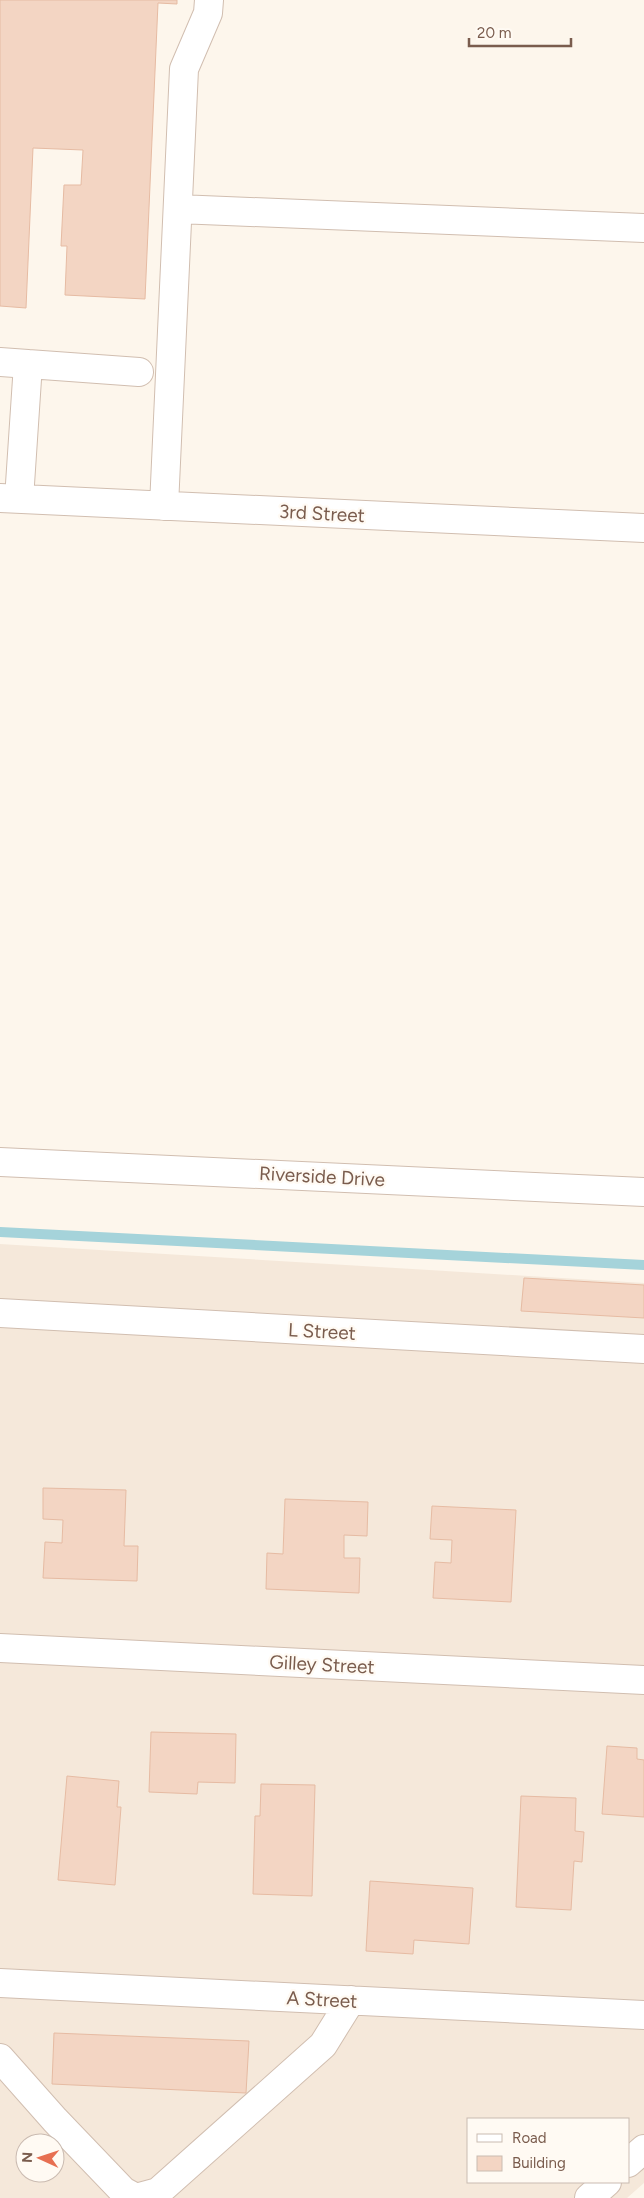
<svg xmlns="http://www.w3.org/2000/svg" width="644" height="2198" viewBox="0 0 644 2198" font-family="Figtree,sans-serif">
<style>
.residential{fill:#f5e8da;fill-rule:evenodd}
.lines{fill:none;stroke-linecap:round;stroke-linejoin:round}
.stream{stroke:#a5d3da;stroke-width:10}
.building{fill:#f3d5c3;stroke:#e6bba3}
.minor-casing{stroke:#d1beb0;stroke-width:30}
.minor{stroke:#fff;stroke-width:28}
.labels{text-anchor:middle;stroke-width:4.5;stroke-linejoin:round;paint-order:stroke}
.street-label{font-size:19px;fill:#7a5c4d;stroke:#fffaf3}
</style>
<rect width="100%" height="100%" fill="#fdf6ec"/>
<path class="residential" d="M 0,1244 L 644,1283 L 644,2183 L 627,2198 L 0,2198 ZM 468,2119 L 628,2119 L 628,2182 L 468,2182 ZM 25,2143 L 55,2143 L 55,2173 L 25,2173 Z"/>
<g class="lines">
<path class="stream" d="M 0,1232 L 644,1265"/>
</g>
<path class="building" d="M 0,0 L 177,0 L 177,4 L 158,3 L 145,299 L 65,295 L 67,246 L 61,246 L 64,185 L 81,185 L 83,150 L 33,148 L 26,308 L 0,306 Z
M 524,1278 L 644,1285 L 644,1318 L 521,1311 Z
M 43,1488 L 126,1490 L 124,1546 L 138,1546 L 137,1581 L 43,1578 L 45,1542 L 62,1543 L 63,1520 L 43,1519 Z
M 285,1499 L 368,1502 L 367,1536 L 344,1535 L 344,1558 L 360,1558 L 359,1593 L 266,1589 L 267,1553 L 283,1554 Z
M 432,1506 L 516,1510 L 511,1602 L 433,1598 L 435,1562 L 451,1563 L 452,1540 L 430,1539 Z
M 151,1732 L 236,1734 L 235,1783 L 198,1782 L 197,1794 L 149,1792 Z
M 607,1746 L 637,1748 L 637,1759 L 644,1760 L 644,1817 L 602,1814 Z
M 67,1776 L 119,1781 L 117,1807 L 121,1807 L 115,1885 L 58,1880 Z
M 261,1784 L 315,1785 L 312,1896 L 253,1894 L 255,1816 L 260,1816 Z
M 521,1796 L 576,1798 L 575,1831 L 584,1832 L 582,1862 L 574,1861 L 571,1910 L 516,1907 Z
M 370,1881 L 473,1888 L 469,1944 L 414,1940 L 413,1954 L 366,1951 Z
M 54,2033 L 249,2041 L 246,2093 L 52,2084 Z"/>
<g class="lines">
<defs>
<path id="minor" d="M 178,209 L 644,228
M 0,362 L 139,372
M 0,498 L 644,528
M 19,499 L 28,364
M 164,506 L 184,69 L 208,13 L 209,0
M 0,1162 L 644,1192
M 0,1313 L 644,1349
M 0,1648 L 644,1680
M 0,1983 L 644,2015
M 0,2058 L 55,2120 L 123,2191 L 136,2198 L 158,2192 L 323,2045 L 351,2000
M 628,2163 L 644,2149
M 589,2198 L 607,2182"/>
</defs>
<use href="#minor" class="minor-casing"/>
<use href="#minor" class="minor"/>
</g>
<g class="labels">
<g class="street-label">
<text transform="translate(322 513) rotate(3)" y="7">3rd Street</text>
<text transform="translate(322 1176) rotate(3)" y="7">Riverside Drive</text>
<text transform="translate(322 1331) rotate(3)" y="7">L Street</text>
<text transform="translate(322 1664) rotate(3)" y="7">Gilley Street</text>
<text transform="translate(322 1999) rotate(3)" y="7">A Street</text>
</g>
</g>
<rect x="467" y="2118" width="162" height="65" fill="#fffaf3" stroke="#cabbb1"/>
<rect x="477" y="2134" width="25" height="8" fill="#ffffff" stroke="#cabbb1"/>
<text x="512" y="2143" font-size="15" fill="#7a5c4d">Road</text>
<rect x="477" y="2156" width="25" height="15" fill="#f3d5c3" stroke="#cabbb1"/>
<text x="512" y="2168" font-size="15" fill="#7a5c4d">Building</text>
<g transform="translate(40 2158) rotate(273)"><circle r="24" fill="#fffaf3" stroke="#cabbb1"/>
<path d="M0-4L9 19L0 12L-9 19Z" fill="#e76f51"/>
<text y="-8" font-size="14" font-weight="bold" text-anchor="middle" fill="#7a5c4d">N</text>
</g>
<path d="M469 38v8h102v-8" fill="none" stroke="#7a5c4d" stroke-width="2.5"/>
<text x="477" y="38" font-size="15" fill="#7a5c4d" stroke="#fffaf3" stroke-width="4" paint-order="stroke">20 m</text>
</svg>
